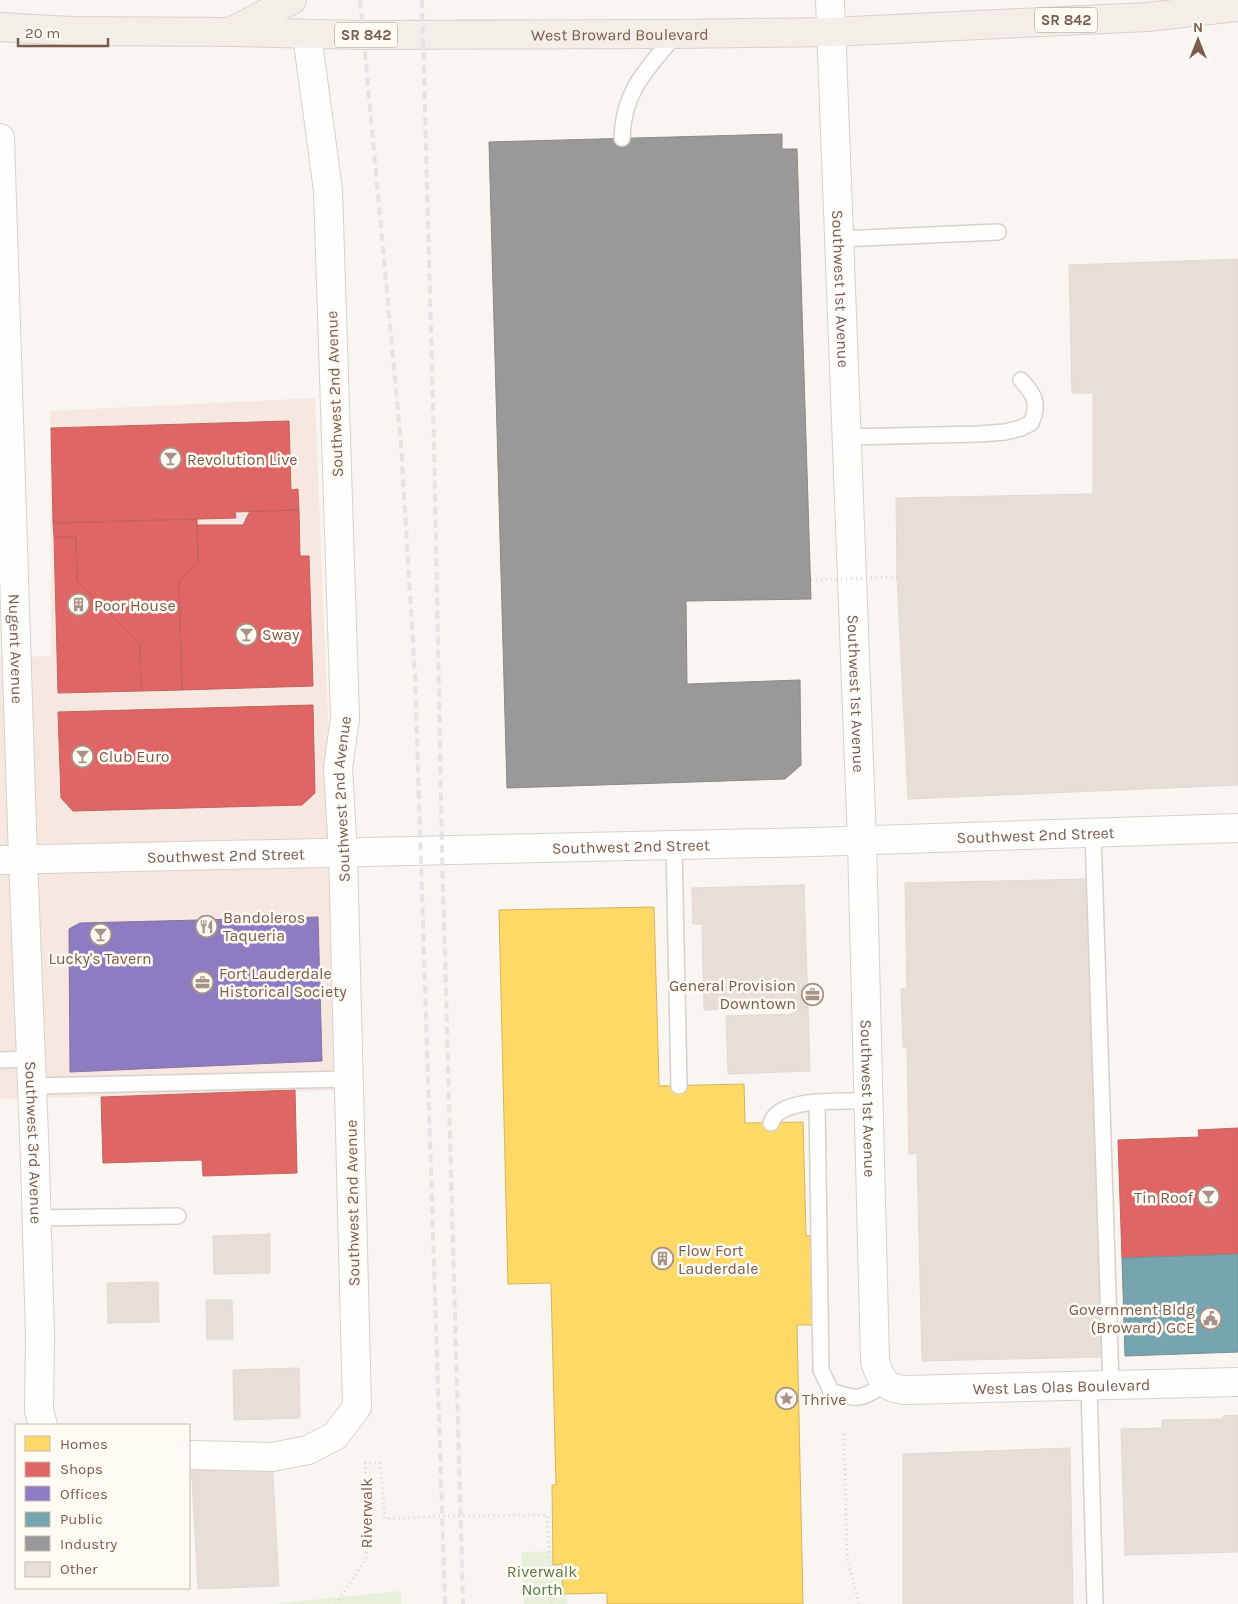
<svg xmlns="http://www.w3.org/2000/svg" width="1238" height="1604" viewBox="0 0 1238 1604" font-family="Karla,sans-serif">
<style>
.commercial{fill:#f6e8e1}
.green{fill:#e7f0db}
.homes{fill:#ffd966;stroke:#d7b45e}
.shops{fill:#e06666;stroke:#c1635e}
.offices{fill:#8e7cc3;stroke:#8872a0}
.public{fill:#76a5af;stroke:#778f92}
.industry{fill:#999;stroke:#908782}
.building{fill:#e6ded7;stroke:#e2d8d2}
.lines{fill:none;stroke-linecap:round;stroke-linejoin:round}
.service-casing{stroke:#d7d1cb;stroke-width:18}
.minor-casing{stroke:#d7d1cb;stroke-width:30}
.primary-casing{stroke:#dad1cc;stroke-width:30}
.path{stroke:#dcd5d0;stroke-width:3;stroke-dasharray:1 4;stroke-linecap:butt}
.service{stroke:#fefefd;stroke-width:15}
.minor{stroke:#fefefd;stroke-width:28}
.primary{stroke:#f3eee8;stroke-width:28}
.rail{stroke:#e6e3e7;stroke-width:4;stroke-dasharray:8 5;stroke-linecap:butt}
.path-bridge{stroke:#dcd5d0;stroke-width:3;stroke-dasharray:1 4;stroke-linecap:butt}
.labels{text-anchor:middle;stroke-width:5;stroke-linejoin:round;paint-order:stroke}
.shield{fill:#fffaf3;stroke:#a28b7f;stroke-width:1}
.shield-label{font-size:15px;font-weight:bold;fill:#7a5c4d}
.street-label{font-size:16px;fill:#7a5c4d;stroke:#fffaf3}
.poi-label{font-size:16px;fill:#7a5c4d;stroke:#fffaf3;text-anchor:start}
.park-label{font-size:16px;fill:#537a41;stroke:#fffaf3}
</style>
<rect width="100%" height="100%" fill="#f9f5f0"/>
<path class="commercial" d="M 315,398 L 343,1090 L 0,1099 L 0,658 L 51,656 L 50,411 Z"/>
<path class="green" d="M 558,1551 L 561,1574 L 568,1604 L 524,1604 L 521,1552 Z
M 401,1591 L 401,1604 L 271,1604 Z"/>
<path class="homes" d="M 654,907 L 659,1086 L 744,1084 L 745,1123 L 803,1122 L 806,1236 L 815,1236 L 818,1325 L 797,1325 L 803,1604 L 607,1604 L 607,1593 L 563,1594 L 562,1564 L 553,1565 L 552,1485 L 556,1485 L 551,1283 L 508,1284 L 499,910 Z"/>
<path class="shops" d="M 289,421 L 291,490 L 298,489 L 299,510 L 235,512 L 236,518 L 53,523 L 51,428 Z
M 299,510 L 300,556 L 309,556 L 313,686 L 182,690 L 179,582 L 198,561 L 197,525 L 243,525 L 250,511 Z
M 197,519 L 198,561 L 179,582 L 182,690 L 141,691 L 140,644 L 77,581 L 76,537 L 54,537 L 53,523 Z
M 54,537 L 76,537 L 77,581 L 140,644 L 141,691 L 58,693 Z
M 313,705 L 315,793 L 302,805 L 73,811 L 61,798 L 58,712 Z
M 295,1090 L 297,1173 L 203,1176 L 202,1160 L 103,1163 L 101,1097 Z
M 1238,1128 L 1238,1254 L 1122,1258 L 1118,1140 L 1199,1137 L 1198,1130 Z"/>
<path class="offices" d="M 318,917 L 322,1061 L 70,1072 L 69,929 L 80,923 Z"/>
<path class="public" d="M 1238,1254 L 1238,1352 L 1125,1356 L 1122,1258 Z"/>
<path class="industry" d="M 782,134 L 782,149 L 797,149 L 811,599 L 686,601 L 687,684 L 800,680 L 801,765 L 785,779 L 507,788 L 489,142 Z"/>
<path class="building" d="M 1238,259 L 1238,785 L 908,799 L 897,577 L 896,498 L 1093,494 L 1093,393 L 1072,393 L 1069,265 Z
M 1090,879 L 1102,1357 L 922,1361 L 917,1153 L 909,1154 L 907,1048 L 903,1047 L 901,989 L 907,989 L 905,883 Z
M 804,885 L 808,1007 L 704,1010 L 702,924 L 693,924 L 692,888 Z
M 808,1007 L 810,1071 L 728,1074 L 726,1016 L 793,1014 L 793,1008 Z
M 270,1234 L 270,1273 L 214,1274 L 213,1236 Z
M 158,1282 L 159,1322 L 108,1323 L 107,1283 Z
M 206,1300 L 232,1300 L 233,1339 L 207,1339 Z
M 299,1368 L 300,1418 L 234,1420 L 233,1370 Z
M 1238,1415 L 1238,1552 L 1125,1555 L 1121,1429 L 1162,1428 L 1162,1420 L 1223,1419 L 1223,1416 Z
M 1070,1448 L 1073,1604 L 903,1604 L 903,1454 Z
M 272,1457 L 279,1586 L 198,1589 L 191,1461 Z"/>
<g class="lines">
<defs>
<path id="service" d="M 622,138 C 623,91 647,69 676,34
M 839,239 L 998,232
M 847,437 L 979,434 L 1005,432 L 1021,428 L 1031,423 C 1040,403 1034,394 1021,380
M 1093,833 L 1111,1385
M 674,846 L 679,1086
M 0,1060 L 31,1059
M 32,1086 L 349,1079
M 817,1102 L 821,1370 L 831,1391 C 859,1401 860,1399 886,1384
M 771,1123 C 779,1096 845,1102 868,1101
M 36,1218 L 178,1216
M 1089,1385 L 1095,1604"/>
<g id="minor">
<path id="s1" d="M 830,0 L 862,841 L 875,1361 C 881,1380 884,1388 905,1390 L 1238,1382"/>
<path id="s2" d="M 0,138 L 23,859 L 35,1161 L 40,1336 L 39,1411 L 43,1425"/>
<path id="s3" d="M 0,860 L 814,842 L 1238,828"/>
<path id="s4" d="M 189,1455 L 272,1457 L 308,1450 L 335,1436 L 357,1407 L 343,853 L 338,768 L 345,718 L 328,190 L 307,35"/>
</g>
<g id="primary">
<path id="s5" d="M 0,27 L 71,31 L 231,32 L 363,35 L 676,34 L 831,32 L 1147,17 L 1238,7"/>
<path d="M 232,31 L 292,0"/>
</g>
</defs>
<use href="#service" class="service-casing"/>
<use href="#minor" class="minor-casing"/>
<use href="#primary" class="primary-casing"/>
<path class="path" d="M 844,1434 L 847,1558 L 859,1604
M 336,1604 L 366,1559 L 368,1529 L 365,1463 L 380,1463 L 385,1519 L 442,1516 L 547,1515 L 552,1604"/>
<use href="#service" class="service"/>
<use href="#minor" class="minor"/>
<use href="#primary" class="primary"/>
<path class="rail" d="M 360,0 L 401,444 L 415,676 L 445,1604
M 422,0 L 434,442 L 442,850 L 463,1604"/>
<path class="path-bridge" d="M 811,580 L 897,577"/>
</g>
<defs>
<symbol id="bar-ring" viewBox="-11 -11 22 22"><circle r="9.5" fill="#fffaf3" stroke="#a69286" stroke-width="1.5"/><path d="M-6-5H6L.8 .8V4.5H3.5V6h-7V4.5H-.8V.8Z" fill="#a69286"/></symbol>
<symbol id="building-ring" viewBox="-11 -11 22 22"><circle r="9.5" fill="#fffaf3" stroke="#a69286" stroke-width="1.5"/><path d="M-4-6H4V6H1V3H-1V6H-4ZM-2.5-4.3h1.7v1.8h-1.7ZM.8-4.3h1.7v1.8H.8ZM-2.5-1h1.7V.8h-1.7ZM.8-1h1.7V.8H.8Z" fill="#a69286"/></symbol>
<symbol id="restaurant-ring" viewBox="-11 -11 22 22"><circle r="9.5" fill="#fffaf3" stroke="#a69286" stroke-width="1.5"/><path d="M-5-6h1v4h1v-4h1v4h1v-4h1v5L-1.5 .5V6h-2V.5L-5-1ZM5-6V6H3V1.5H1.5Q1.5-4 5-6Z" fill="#a69286"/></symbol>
<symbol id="office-ring" viewBox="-11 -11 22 22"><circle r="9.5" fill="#fffaf3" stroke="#a69286" stroke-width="1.5"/><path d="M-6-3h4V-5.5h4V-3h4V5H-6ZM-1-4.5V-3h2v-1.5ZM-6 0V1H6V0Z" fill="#a69286"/></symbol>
<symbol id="civic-ring" viewBox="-11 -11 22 22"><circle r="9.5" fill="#fffaf3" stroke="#a69286" stroke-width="1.5"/><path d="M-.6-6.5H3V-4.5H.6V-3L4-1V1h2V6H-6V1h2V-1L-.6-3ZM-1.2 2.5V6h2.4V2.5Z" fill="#a69286"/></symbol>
<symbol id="sight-ring" viewBox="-11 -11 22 22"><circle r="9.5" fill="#fffaf3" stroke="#a69286" stroke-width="1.5"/><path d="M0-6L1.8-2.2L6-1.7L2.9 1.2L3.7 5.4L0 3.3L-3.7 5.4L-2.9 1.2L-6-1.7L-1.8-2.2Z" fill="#a69286"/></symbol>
</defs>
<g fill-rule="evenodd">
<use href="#bar-ring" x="158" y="446" width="25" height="25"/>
<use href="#building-ring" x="66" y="592" width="25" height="25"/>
<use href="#bar-ring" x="234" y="622" width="25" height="25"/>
<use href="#bar-ring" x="70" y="744" width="25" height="25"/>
<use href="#restaurant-ring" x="194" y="914" width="25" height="25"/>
<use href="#bar-ring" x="88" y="922" width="25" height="25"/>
<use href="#office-ring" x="190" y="970" width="25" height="25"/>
<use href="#office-ring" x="800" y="982" width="25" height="25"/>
<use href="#bar-ring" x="1196" y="1184" width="25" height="25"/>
<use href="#building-ring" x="650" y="1246" width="25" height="25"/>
<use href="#civic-ring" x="1198" y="1306" width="25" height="25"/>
<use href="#sight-ring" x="774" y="1386" width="25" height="25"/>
</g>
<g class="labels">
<g class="shield">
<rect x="1035" y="7.5" width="62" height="25" rx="4"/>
<rect x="335" y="22.5" width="62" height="25" rx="4"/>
</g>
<g class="shield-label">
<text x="1066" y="25">SR 842</text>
<text x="366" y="40">SR 842</text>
</g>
<g class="street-label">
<text dy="6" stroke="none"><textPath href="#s5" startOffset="620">West Broward Boulevard</textPath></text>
<text dy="6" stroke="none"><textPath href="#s1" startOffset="289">Southwest 1st Avenue</textPath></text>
<text transform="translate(334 394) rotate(-92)" y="6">Southwest 2nd Avenue</text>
<text dy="6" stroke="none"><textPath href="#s2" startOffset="511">Nugent Avenue</textPath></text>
<text dy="6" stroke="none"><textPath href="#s1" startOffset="694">Southwest 1st Avenue</textPath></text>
<text dy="6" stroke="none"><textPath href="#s4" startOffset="795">Southwest 2nd Avenue</textPath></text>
<text dy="6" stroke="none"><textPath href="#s3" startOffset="1036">Southwest 2nd Street</textPath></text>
<text dy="6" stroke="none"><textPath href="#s3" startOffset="631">Southwest 2nd Street</textPath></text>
<text dy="6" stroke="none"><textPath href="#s3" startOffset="226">Southwest 2nd Street</textPath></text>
<text dy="6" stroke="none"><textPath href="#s1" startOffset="1099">Southwest 1st Avenue</textPath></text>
<text dy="6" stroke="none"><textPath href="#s2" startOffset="1005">Southwest 3rd Avenue</textPath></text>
<text transform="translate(352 1203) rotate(-91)" y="6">Southwest 2nd Avenue</text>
<text dy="6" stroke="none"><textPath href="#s1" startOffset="1564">West Las Olas Boulevard</textPath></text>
<text transform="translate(366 1513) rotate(-90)" y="6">Riverwalk</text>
</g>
<g class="poi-label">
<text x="187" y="465">Revolution Live</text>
<text x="94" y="611">Poor House</text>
<text x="262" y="640">Sway</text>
<text x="99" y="762">Club Euro</text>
<text x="223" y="923">Bandoleros<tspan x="223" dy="18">Taqueria</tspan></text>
<text x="100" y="964" text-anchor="middle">Lucky's Tavern</text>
<text x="219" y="979">Fort Lauderdale<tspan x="219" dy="18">Historical Society</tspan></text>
<text x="796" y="991" text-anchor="end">General Provision<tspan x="796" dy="18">Downtown</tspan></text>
<text x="1193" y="1203" text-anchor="end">Tin Roof</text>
<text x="678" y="1256">Flow Fort<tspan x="678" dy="18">Lauderdale</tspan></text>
<text x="1195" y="1315" text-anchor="end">Government Bldg<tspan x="1195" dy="18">(Broward) GCE</tspan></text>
<text x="802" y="1405">Thrive</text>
</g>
<g class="park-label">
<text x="542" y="1577">Riverwalk<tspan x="542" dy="18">North</tspan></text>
</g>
</g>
<rect x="15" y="1424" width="175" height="165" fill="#fffaf3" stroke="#cabbb1"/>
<rect x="25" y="1436" width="25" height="15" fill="#ffd966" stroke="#cabbb1"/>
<text x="60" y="1449" font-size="15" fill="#7a5c4d">Homes</text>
<rect x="25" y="1462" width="25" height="15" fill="#e06666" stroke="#cabbb1"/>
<text x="60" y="1474" font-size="15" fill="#7a5c4d">Shops</text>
<rect x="25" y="1486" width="25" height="15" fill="#8e7cc3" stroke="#cabbb1"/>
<text x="60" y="1499" font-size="15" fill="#7a5c4d">Offices</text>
<rect x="25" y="1512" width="25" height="15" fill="#76a5af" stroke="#cabbb1"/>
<text x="60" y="1524" font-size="15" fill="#7a5c4d">Public</text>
<rect x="25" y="1536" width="25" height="15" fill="#999999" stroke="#cabbb1"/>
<text x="60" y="1549" font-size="15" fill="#7a5c4d">Industry</text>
<rect x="25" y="1562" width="25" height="15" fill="#e6ded7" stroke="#cabbb1"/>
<text x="60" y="1574" font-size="15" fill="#7a5c4d">Other</text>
<g transform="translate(1198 40)" stroke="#fffaf3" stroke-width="4" paint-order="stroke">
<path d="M0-4L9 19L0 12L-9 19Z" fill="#7a5c4d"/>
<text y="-8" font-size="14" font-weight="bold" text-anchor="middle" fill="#7a5c4d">N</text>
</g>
<path d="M18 38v8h90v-8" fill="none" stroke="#7a5c4d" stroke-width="2.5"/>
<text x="25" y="38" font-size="15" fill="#7a5c4d" stroke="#fffaf3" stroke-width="4" paint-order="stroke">20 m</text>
</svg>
